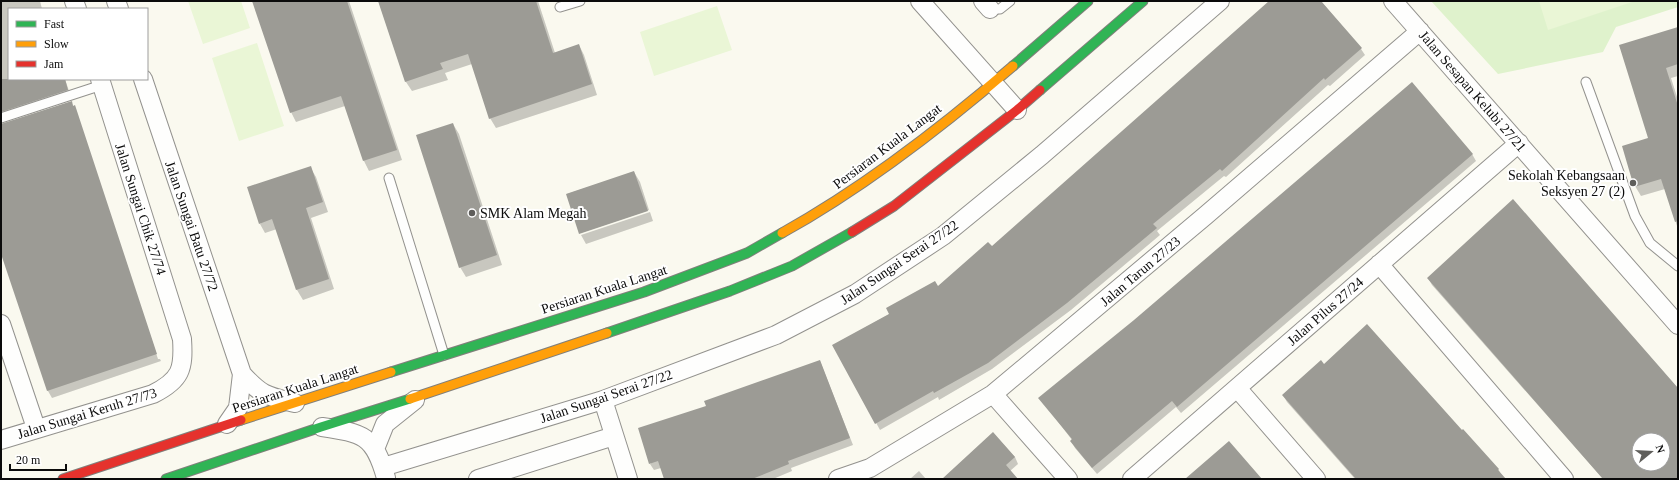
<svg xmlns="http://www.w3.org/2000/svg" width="1679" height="480" viewBox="0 0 1679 480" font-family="Georgia,serif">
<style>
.green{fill:#dff2cc}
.pitch{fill:#eaf6d6}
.shadow{fill:#0003;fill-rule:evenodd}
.building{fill:#9c9b95;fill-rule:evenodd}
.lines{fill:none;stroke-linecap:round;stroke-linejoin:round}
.lane-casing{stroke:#93928e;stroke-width:11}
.street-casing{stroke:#93928e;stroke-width:20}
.fast-casing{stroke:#807f7b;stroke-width:11}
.slow-casing{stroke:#807f7b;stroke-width:11}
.jam-casing{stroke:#807f7b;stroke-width:11}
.lane{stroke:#fefefd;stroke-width:9}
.street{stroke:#fefefd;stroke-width:18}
.fast{stroke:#30b455;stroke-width:9}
.slow{stroke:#ff9f0a;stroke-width:9}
.jam{stroke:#e5322d;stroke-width:9}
.poi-dot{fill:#5f5e5b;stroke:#fff;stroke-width:1.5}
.labels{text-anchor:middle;stroke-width:4;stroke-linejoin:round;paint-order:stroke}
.street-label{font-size:14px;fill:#0b0b0b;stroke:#fff}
.poi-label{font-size:14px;fill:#0b0b0b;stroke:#fff;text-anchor:end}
</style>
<rect width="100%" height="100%" fill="#faf9ef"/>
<path class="green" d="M 1431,1 L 1678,1 L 1678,7 L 1616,27 L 1603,52 L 1498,74 Z"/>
<path class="pitch" d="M 188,1 L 241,1 L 250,28 L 203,44 Z
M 1539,1 L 1635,1 L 1548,30 Z
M 717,6 L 732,50 L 654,76 L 640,32 Z
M 257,43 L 284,126 L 239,141 L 212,58 Z"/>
<path class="shadow" d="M 1,1 L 40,1 L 42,9 L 9,9 L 9,79 L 65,79 L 71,97 L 1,120 Z
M 254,1 L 349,1 L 402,160 L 369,171 L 364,161 L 345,106 L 296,122 L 291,112 Z
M 379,1 L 538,1 L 555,53 L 579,45 L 584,55 L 597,95 L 496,128 L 490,118 L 472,64 L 445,73 L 448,80 L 412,91 L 406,82 Z
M 1271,1 L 1321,1 L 1361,49 L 1365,55 L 1330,86 L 1328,85 L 1226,177 L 1224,176 L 1157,231 L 1160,235 L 1071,310 L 992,369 L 939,400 L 938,397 L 880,430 L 834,345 L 938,287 L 992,247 Z
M 1678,28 L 1678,76 L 1671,78 L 1678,100 L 1678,229 L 1665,189 L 1641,196 L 1635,186 L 1650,138 L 1620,46 Z
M 71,102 L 75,109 L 158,359 L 160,359 L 161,361 L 52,398 L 48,391 L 1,249 L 1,124 Z
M 453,124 L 459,134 L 502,265 L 466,277 L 460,267 Z
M 1472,154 L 1476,161 L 1181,413 L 1176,407 L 1097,474 L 1075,448 L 1071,441 L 1072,440 L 1040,398 Z
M 310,167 L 316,177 L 328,212 L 311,218 L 334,289 L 303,300 L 297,290 L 277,229 L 265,233 L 260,224 Z
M 634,172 L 640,182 L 649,210 L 580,233 L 580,234 L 567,194 Z
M 650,212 L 653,221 L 586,244 L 581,235 Z
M 1428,278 L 1678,390 L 1678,479 L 1603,479 L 1432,285 ZM 1639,440 L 1663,440 L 1663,464 L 1639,464 Z
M 820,361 L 853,445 L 791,468 L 792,471 L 773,479 L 665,479 L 661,468 L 654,470 L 650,464 L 708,407 Z
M 1324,365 L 1462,431 L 1498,469 L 1504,479 L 1355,479 L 1287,402 L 1283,395 Z
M 993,433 L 1015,457 L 1018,464 L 1010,471 L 1017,479 L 943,479 Z
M 919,471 L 926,479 L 910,479 Z"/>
<path class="building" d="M 252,1 L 347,1 L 397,150 L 363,161 L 341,96 L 290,113 Z
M 378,1 L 536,1 L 553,53 L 579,44 L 592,84 L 489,119 L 468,54 L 440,63 L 443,69 L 405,82 Z
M 1269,1 L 1321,1 L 1362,48 L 1325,80 L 1324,78 L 1222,171 L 1220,169 L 1153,224 L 1157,228 L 1067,303 L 988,363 L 934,393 L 933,391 L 875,424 L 832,345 L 889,314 L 886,308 L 935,281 L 938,286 L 988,242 L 992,246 Z
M 1678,27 L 1678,64 L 1666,68 L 1678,106 L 1678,221 L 1675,222 L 1661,179 L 1634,187 L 1622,146 L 1648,138 L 1619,45 Z
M 1,79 L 65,79 L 68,90 L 1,112 Z
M 1412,82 L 1473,154 L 1177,407 L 1172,401 L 1092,468 L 1070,441 L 1072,439 L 1038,398 L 1134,320 Z
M 72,101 L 73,106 L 75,105 L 157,354 L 47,391 L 1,254 L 1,124 Z
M 453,123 L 497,255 L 459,268 L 416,135 Z
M 311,166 L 323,202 L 306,208 L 329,279 L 296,290 L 272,219 L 259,224 L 247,187 Z
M 634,171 L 648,211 L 579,234 L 566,194 Z
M 1513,199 L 1678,388 L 1678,479 L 1603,479 L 1427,278 ZM 1639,440 L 1663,440 L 1663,464 L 1639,464 Z
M 1367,324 L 1462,430 L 1463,429 L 1499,469 L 1498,470 L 1506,479 L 1356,479 L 1282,395 L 1321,360 L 1324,364 Z
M 820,360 L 850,438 L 788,461 L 789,464 L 752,479 L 664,479 L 658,461 L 649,464 L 638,428 L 706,406 L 704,401 Z
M 993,432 L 1015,457 L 1006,465 L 1018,479 L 942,479 Z
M 1229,441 L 1262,479 L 1185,479 Z"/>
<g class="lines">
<defs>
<path id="lane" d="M 560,7 L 580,1
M 990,9 L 1000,9 L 1010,1
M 1586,82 L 1635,216 L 1650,243 L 1678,266
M 1,118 L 102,85
M 389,178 L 444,355"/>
<path id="street" d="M 74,1 L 77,9
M 116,1 L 119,9
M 920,1 L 1017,110
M 983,1 L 990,9
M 1393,1 L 1678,325
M 143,79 L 242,374 L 238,408 L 227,424
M 1379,264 L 1564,479
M 1,324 L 36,428
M 242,374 C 262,396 267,396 295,403
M 1237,388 L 1316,479
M 993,394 L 1068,479
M 603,400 L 628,479
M 322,427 C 363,433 374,435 386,478
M 1,440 L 153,394 C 181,380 184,369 182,339 L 100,79
M 375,449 L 385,424 L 415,400
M 383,467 L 603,400 L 776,335 L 855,294 L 943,236 L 1042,155 L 1220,1
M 478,479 L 614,436
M 838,479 L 870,468 L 993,394 L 1205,216 L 1420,31
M 1132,479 L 1519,143"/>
<path id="fast" d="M 1013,66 L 1088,1
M 1040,90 L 1143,1
M 607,333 L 730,291 L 792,266 L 852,232
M 391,372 L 644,292 L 747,253 L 782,233
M 166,479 L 321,427 L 410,399"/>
<path id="slow" d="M 782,233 C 865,187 941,128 1013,66
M 410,399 L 607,333
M 241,420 L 391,372"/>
<path id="jam" d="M 852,232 L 894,206 L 1017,110 L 1040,90
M 63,479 L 241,420"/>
</defs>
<use href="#lane" class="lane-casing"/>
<use href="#street" class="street-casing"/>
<use href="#fast" class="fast-casing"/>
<use href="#slow" class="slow-casing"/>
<use href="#jam" class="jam-casing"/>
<use href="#lane" class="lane"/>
<use href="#street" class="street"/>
<use href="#fast" class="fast"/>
<use href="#slow" class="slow"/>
<use href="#jam" class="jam"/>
</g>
<g class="poi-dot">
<circle cx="1633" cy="183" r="4"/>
<circle cx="472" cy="213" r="4"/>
</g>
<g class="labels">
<g class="street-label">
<text transform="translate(1473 91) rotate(49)" y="5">Jalan Sesapan Kelubi 27/21</text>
<text transform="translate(887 146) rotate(-37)" y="5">Persiaran Kuala Langat</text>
<text transform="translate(141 209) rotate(72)" y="5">Jalan Sungai Chik 27/74</text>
<text transform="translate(192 226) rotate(71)" y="5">Jalan Sungai Batu 27/72</text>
<text transform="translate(899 262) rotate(-34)" y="5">Jalan Sungai Serai 27/22</text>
<text transform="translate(1140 271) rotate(-40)" y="5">Jalan Tarun 27/23</text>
<text transform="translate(604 289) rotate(-18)" y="5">Persiaran Kuala Langat</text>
<text transform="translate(1325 311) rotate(-41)" y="5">Jalan Pilus 27/24</text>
<text transform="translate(295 388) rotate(-18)" y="5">Persiaran Kuala Langat</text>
<text transform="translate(606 396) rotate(-19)" y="5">Jalan Sungai Serai 27/22</text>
<text transform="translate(87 413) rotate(-17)" y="5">Jalan Sungai Keruh 27/73</text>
</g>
<g class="poi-label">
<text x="1625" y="180">Sekolah Kebangsaan<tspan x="1625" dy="16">Seksyen 27 (2)</tspan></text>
<text x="480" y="218" text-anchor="start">SMK Alam Megah</text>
</g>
</g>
<rect width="1679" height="480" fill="none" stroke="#0b0b0b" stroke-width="4"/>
<rect x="8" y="8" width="140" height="72" fill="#ffffff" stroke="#9d9d9d"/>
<rect x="16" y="21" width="20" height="6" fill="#30b455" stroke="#9d9d9d"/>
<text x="44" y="28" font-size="12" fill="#0b0b0b">Fast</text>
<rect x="16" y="41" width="20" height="6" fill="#ff9f0a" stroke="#9d9d9d"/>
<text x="44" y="48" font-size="12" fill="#0b0b0b">Slow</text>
<rect x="16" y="61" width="20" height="6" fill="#e5322d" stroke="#9d9d9d"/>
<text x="44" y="68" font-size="12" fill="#0b0b0b">Jam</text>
<g transform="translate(1651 452) rotate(72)"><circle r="19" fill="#ffffff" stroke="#9d9d9d"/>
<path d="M0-3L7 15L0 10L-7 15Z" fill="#5f5e5b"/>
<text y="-6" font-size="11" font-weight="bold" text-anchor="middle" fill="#0b0b0b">N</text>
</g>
<path d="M10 464v6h56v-6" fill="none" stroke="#0b0b0b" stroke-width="2"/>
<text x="16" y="464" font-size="12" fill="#0b0b0b" stroke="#ffffff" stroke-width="3" paint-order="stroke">20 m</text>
</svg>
